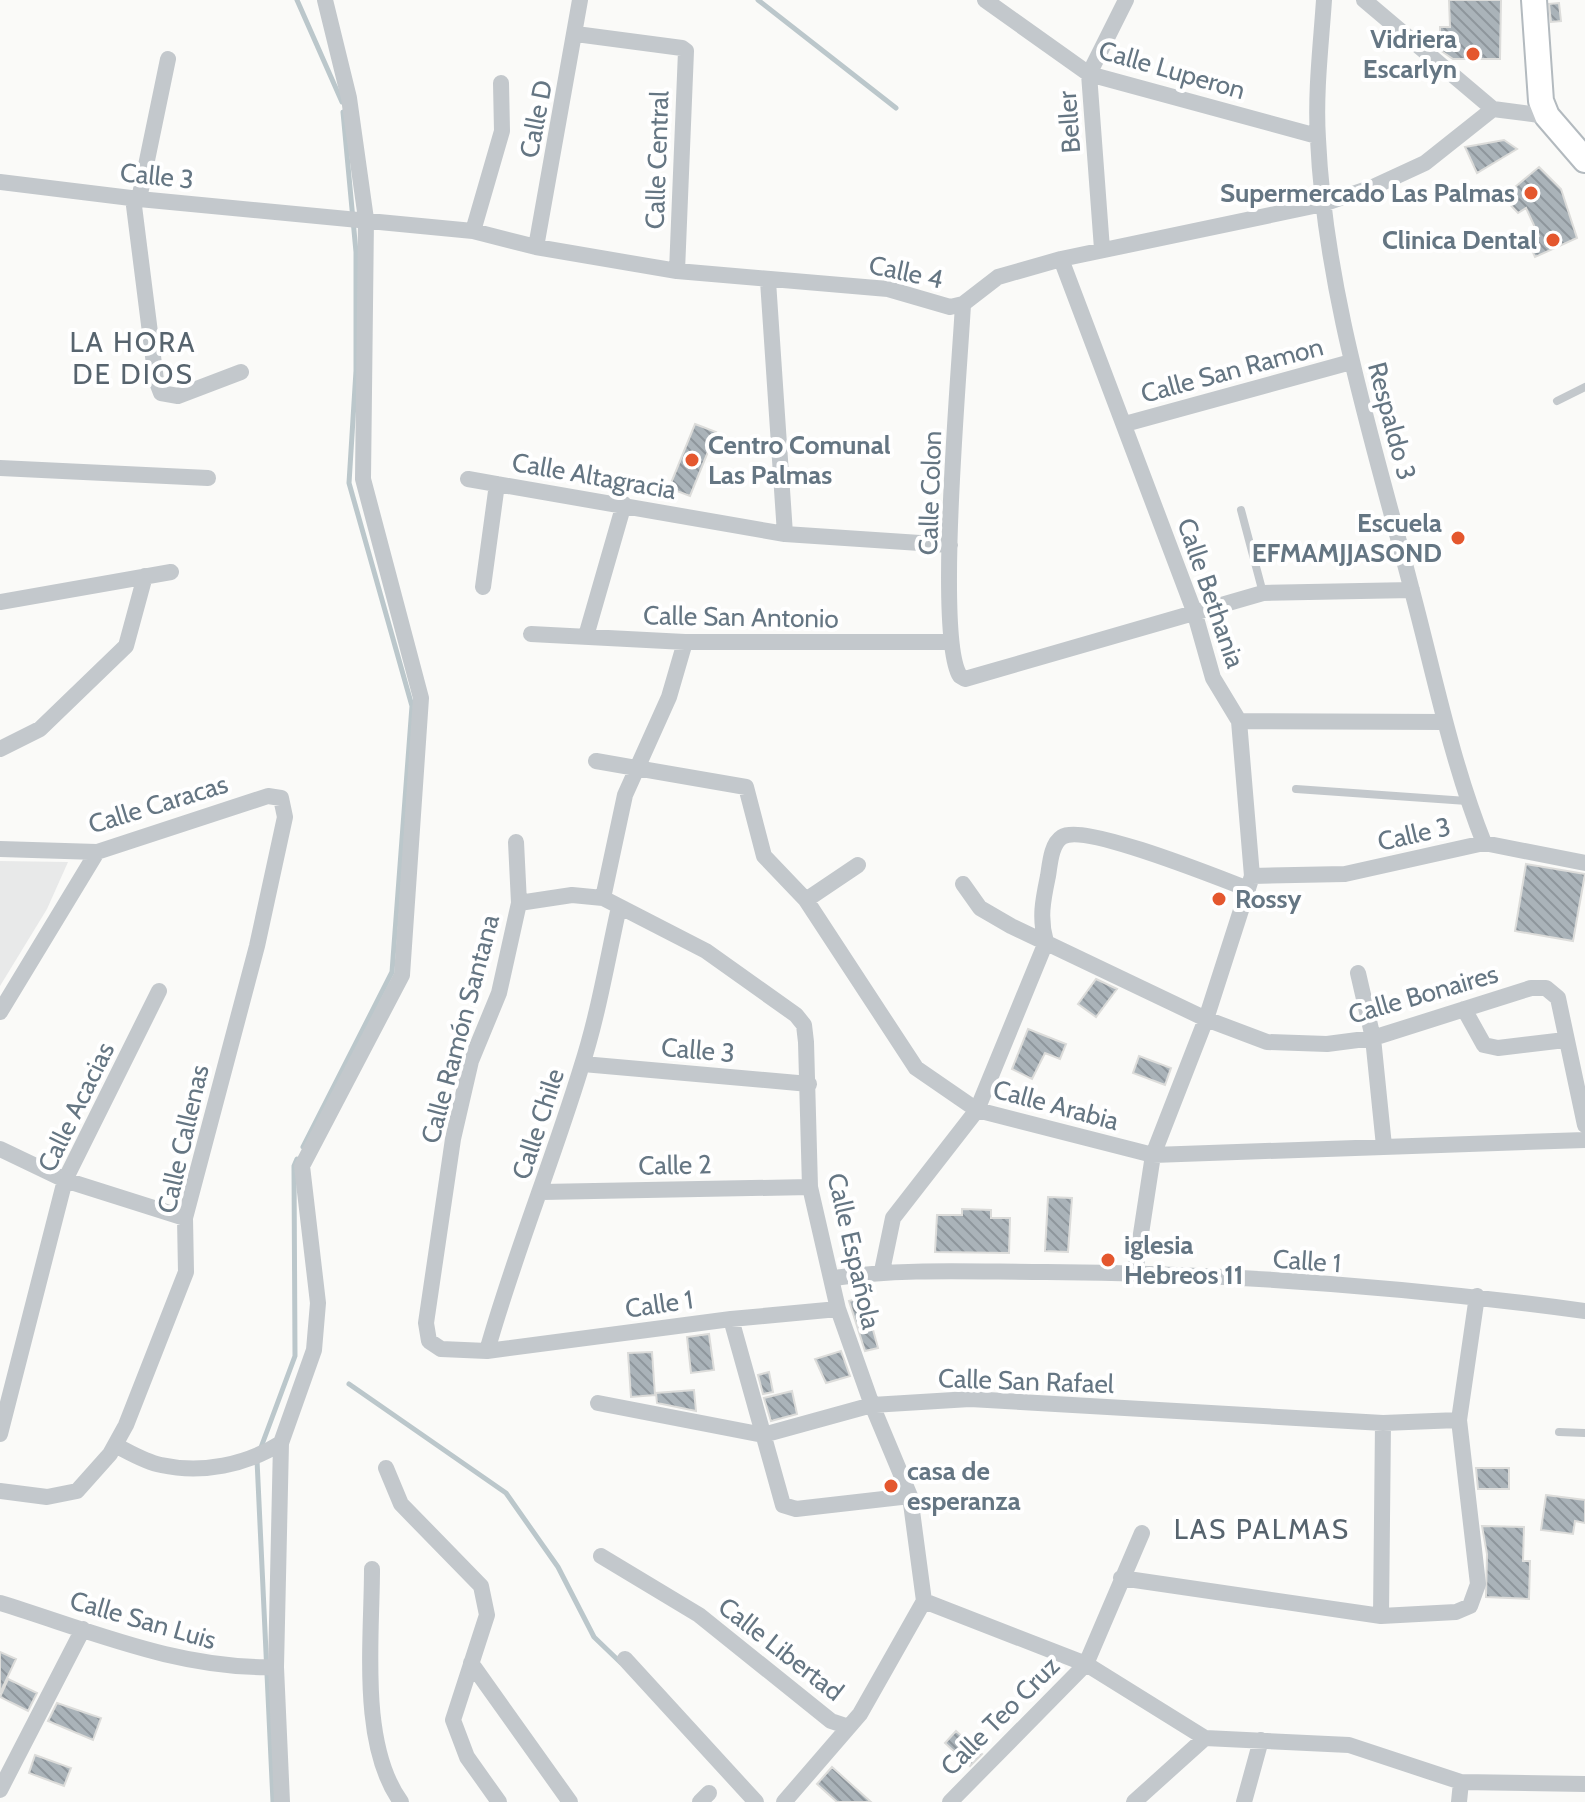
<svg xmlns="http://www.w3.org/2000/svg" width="1585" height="1802" viewBox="0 0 1585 1802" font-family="Cabin,sans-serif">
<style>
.built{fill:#e8e9e9}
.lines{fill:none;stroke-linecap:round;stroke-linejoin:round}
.stream{stroke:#bbc7cb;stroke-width:5}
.building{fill:url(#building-back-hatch);stroke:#dcdcda;stroke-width:2}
.secondary-casing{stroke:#b3babf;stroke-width:28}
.lane{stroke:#c3c8cc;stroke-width:8}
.street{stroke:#c3c8cc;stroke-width:16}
.secondary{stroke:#fff;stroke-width:24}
.poi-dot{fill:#e4572e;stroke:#fff;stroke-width:3}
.labels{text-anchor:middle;stroke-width:8;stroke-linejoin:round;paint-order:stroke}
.poi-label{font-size:26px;font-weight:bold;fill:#657683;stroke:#fff;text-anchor:end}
.street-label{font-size:26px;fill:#657683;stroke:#fff}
.neighbourhood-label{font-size:28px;letter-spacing:2px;fill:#57646e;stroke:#fff}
</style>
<defs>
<pattern id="building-back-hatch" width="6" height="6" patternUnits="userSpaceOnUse" patternTransform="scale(2)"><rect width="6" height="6" fill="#aab3b9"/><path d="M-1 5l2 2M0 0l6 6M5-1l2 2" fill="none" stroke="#8e969c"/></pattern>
</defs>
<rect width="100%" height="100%" fill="#fafaf8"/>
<path class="built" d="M 0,861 L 68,862 L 47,909 L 0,986 Z"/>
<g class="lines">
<path class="stream" d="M 297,0 L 342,102
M 758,0 L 896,108
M 303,1147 L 392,972 L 412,706 L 349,483 L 356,371 L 356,252 L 343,112
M 349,1384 L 506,1493 L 558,1567 L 594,1637 L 620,1662
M 260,1450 L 295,1356 L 294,1166 L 297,1159
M 257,1460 L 273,1802"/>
</g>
<path class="building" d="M 1449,0 L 1501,0 L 1500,59 L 1453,59 L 1440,50 L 1440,27 L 1450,27 Z
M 1559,3 L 1561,21 L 1551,22 L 1549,4 Z
M 1504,140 L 1517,149 L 1477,173 L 1465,147 Z
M 1539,167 L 1561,189 L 1577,238 L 1535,257 L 1528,241 L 1539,236 L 1526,208 L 1518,213 L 1503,197 Z
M 695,424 L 716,432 L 690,496 L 669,488 Z
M 1526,864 L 1585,874 L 1573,941 L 1515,931 Z
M 1096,979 L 1117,989 L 1096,1017 L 1078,1004 Z
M 1028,1029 L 1066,1044 L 1060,1059 L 1045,1053 L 1032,1079 L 1012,1069 Z
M 1139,1056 L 1171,1068 L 1165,1085 L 1133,1073 Z
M 1048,1197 L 1072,1198 L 1068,1252 L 1045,1251 Z
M 962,1209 L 991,1210 L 991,1218 L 1010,1218 L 1009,1253 L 935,1252 L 937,1215 L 962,1215 Z
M 864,1297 L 878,1348 L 865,1351 L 849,1301 Z
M 709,1334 L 714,1370 L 691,1373 L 687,1337 Z
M 841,1351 L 850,1376 L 826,1383 L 815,1359 Z
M 652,1352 L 655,1395 L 631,1397 L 628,1353 Z
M 769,1372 L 773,1392 L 763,1394 L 758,1375 Z
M 694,1390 L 696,1411 L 657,1403 L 656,1393 Z
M 792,1391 L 797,1414 L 771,1421 L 764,1398 Z
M 1476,1468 L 1509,1468 L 1509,1489 L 1478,1489 Z
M 1546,1495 L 1585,1500 L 1585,1523 L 1575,1521 L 1573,1534 L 1541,1530 Z
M 1482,1526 L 1524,1527 L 1523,1561 L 1530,1561 L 1529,1599 L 1486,1597 L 1487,1554 Z
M 0,1652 L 16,1659 L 0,1693 Z
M 8,1679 L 37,1693 L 28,1711 L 0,1697 Z
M 57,1703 L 101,1718 L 93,1740 L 48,1721 Z
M 956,1731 L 982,1754 L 970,1766 L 945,1743 Z
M 35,1755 L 71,1768 L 64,1786 L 29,1773 Z
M 832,1767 L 871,1802 L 837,1802 L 817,1784 Z"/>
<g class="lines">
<defs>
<path id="secondary" d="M 1534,0 L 1541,101 L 1547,116 L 1585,160"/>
</defs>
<use href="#secondary" class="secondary-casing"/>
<path class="lane" d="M 1557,401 L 1585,387
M 1241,510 L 1263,593
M 1296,789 L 1467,801
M 1559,1432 L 1585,1433"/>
<path class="street" d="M 985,0 L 1089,74 L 1317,136
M 1324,0 C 1321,45 1315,93 1318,139 C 1325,292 1373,440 1411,587 C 1434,673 1451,760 1484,843
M 1364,0 L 1493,109 L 1547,116
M 576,34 L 682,48 L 686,51 L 677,271
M 0,182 L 139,199 L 473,231 L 536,247 L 677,271 L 888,289 L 950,307 L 963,304 L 998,277 L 1061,259 L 1323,204 L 1373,187 L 1425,163 L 1493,109
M 133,198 L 156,380 L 161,393 L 178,396 L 241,372
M 139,199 L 168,59
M 473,231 L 502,131 L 501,83
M 536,247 L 580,0
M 1102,249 L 1089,74 L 1126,0
M 1061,259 L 1194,611 L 1213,678 L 1239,721 L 1252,876 L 1206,1019 L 1153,1155 L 1135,1273
M 768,281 L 785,534
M 963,304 C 960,366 935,637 960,676 L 965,679 L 1263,593 L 1412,590
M 1125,424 L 1351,362
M 0,468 L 208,478
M 468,479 L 785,534 L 950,545
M 483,587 L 497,484
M 0,602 L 171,572
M 531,634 L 685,642 L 951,642
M 586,636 L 624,504
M 1239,721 L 1445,722
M 0,749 L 40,729 L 126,646 L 145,576
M 596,761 L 746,787 L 764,856 L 806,900 L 916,1068 L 977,1110 L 1153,1155 L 1585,1140
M 516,842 L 519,903 L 499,993 L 471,1061 L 453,1139 L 426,1323 L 429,1341 L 441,1349 L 487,1351 L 731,1319 L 838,1309
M 0,849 L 97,852 L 268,796 L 281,798 L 285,817 L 257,946 L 185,1218 L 186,1272 L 126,1425 L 110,1454 L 77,1491 L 47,1497 L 0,1491
M 1252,876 L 1345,874 L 1484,843 L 1585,863
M 963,884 L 980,908 L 1011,926 L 1206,1019 L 1267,1042 L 1327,1044 L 1373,1038 L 1531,988 L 1546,988 L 1558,998 L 1585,1125
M 603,898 L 625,795 L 669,697 L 685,642
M 806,900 L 858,865
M 519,903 L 572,895 L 603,898 L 706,951 L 796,1015 L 804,1025 L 806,1042 L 810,1187 L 838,1309 L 872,1405 L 910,1496 L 924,1601
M 1358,973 L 1373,1038 L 1384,1146
M 1464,1009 L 1484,1045 L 1498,1048 L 1565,1040
M 0,1012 L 97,852
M 583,1064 L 809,1084
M 0,1149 L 65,1180 L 185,1218
M 542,1192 L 810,1187
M 882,1271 L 893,1218 L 977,1110 L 1046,942 C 1039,918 1043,900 1048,876 C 1050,864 1051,844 1062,837 C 1084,823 1219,878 1248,889
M 834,1278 C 904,1268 975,1272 1046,1272 C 1225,1273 1407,1287 1585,1311
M 731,1319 L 783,1505 L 796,1509 L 910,1496
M 487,1351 C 514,1255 552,1163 581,1068 C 598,1016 607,961 619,907
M 598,1403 L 763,1435 L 872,1405 L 970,1399 L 1383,1423 L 1459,1420
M 0,1434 L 65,1180 L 159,991
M 115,1445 C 129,1452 145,1462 161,1465 C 202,1474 246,1465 281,1443
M 386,1468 L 401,1504 L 481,1586 L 487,1615 L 453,1720 L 467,1757 L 499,1802
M 601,1556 L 699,1615 L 831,1721 L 846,1726
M 372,1569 C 372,1640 359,1744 401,1802
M 1121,1578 L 1381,1616 L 1456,1612 L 1470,1606 L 1478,1584 L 1459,1420 L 1477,1296
M 924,1601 L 1086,1664 L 1205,1738 L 1349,1745 L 1461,1782 L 1585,1784
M 0,1603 C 91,1631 180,1670 276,1667
M 1381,1616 L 1383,1423
M 625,1659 L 756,1802
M 471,1663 L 570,1802
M 0,1790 L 83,1629
M 282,1802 L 276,1667 L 281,1443 L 314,1350 L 318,1303 L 302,1166 L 402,975 L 421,698 L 363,479 L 366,219 L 349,98 L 325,0
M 700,1802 L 709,1793
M 784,1802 L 860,1714 L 924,1601
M 950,1802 L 1086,1664 L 1142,1533
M 1134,1802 L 1205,1738
M 1244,1802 L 1261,1740
M 1459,1802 L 1461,1782"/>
<use href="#secondary" class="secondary"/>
</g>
<g class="poi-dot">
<circle cx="1473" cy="54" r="8"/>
<circle cx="1531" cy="193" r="8"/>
<circle cx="1553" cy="240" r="8"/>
<circle cx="692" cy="460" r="8"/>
<circle cx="1458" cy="538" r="8"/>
<circle cx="1219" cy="899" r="8"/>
<circle cx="1108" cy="1260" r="8"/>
<circle cx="891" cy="1486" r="8"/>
</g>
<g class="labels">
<g class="poi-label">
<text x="1457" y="48">Vidriera<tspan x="1457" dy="30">Escarlyn</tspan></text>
<text x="1515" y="202">Supermercado Las Palmas</text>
<text x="1537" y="249">Clinica Dental</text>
<text x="708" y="454" text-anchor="start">Centro Comunal<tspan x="708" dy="30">Las Palmas</tspan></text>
<text x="1442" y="532">Escuela<tspan x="1442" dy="30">EFMAMJJASOND</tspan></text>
<text x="1235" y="908" text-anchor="start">Rossy</text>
<text x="1124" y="1254" text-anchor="start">iglesia<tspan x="1124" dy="30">Hebreos 11</tspan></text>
<text x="907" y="1480" text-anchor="start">casa de<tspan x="907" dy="30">esperanza</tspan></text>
</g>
<g class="street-label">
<text transform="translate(1172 70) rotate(16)" y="9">Calle Luperon</text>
<text transform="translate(536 119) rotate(-79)" y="9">Calle D</text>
<text transform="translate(1069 122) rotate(-94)" y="9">Beller</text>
<text transform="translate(657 160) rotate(-88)" y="9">Calle Central</text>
<text transform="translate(157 176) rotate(6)" y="9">Calle 3</text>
<text transform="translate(906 272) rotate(12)" y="9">Calle 4</text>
<text transform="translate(1232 370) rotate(-15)" y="9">Calle San Ramon</text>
<text transform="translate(1392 421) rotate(75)" y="9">Respaldo 3</text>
<text transform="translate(594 476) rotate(10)" y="9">Calle Altagracia</text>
<text transform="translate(930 493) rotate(-88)" y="9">Calle Colon</text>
<text transform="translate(1211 593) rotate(71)" y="9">Calle Bethania</text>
<text transform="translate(741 617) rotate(1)" y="9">Calle San Antonio</text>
<text transform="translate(158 804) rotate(-17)" y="9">Calle Caracas</text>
<text transform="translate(1414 834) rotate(-13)" y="9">Calle 3</text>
<text transform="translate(1423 994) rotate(-16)" y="9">Calle Bonaires</text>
<text transform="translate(460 1029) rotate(-75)" y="9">Calle Ramón Santana</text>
<text transform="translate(698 1050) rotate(5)" y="9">Calle 3</text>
<text transform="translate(1056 1105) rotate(15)" y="9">Calle Arabia</text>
<text transform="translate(76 1107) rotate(-64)" y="9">Calle Acacias</text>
<text transform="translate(538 1124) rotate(-72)" y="9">Calle Chile</text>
<text transform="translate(183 1139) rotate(-77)" y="9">Calle Callenas</text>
<text transform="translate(675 1165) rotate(-1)" y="9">Calle 2</text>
<text transform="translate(854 1251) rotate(77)" y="9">Calle Española</text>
<text transform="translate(1307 1261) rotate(4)" y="9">Calle 1</text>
<text transform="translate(659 1304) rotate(-8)" y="9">Calle 1</text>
<text transform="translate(1026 1381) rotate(2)" y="9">Calle San Rafael</text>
<text transform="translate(143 1620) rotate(16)" y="9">Calle San Luis</text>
<text transform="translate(781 1649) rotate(38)" y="9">Calle Libertad</text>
<text transform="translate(1000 1716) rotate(-45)" y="9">Calle Teo Cruz</text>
</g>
<g class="neighbourhood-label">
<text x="133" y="352">LA HORA<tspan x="133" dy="32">DE DIOS</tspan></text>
<text x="1262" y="1539">LAS PALMAS</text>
</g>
</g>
</svg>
